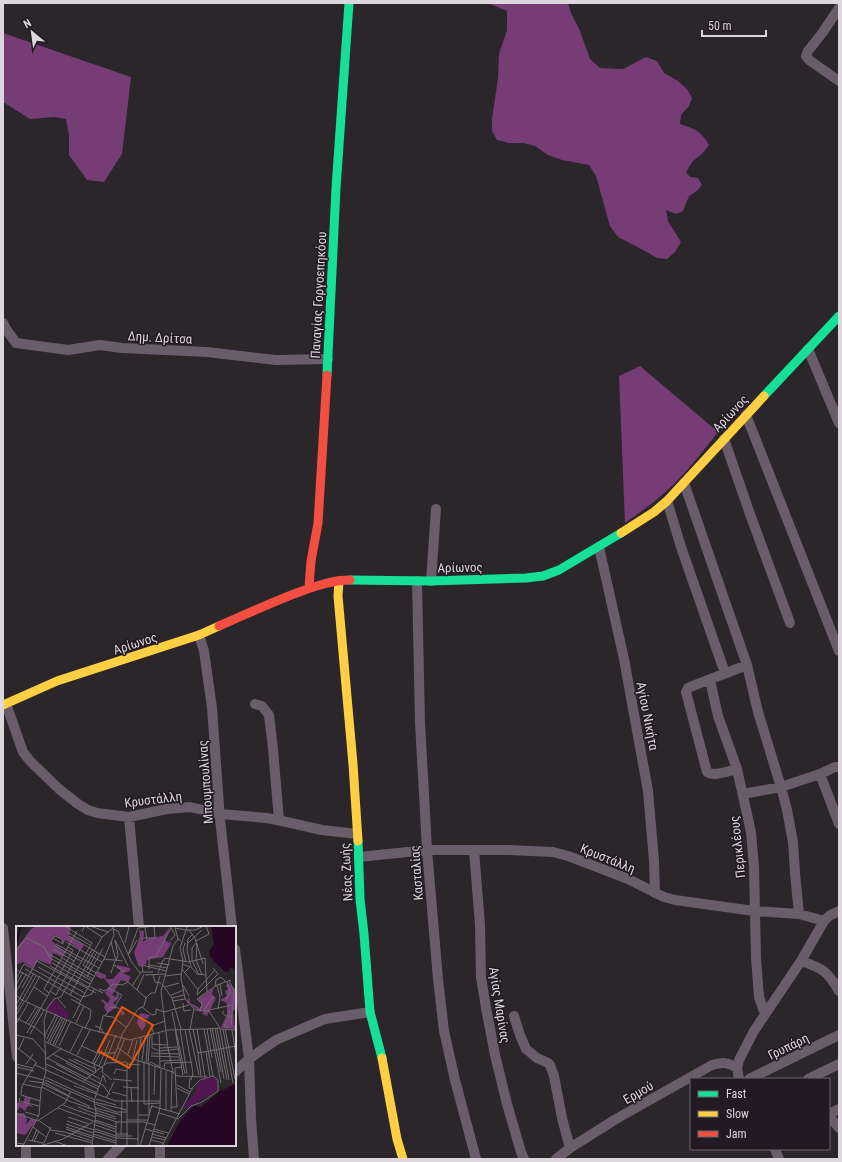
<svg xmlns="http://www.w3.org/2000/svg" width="842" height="1162" viewBox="0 0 842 1162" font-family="'Roboto Condensed',sans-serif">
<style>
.forest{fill:#763c76}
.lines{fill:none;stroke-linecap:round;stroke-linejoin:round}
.street{stroke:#695d69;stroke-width:10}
.fast{stroke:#16e098;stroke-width:9}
.slow{stroke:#ffcf43;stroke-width:9}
.jam{stroke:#f24e42;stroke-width:9}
.labels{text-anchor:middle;stroke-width:3;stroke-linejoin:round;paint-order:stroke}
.street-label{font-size:13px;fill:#dcd7dc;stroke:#221a22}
.inset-river{fill:none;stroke:#250625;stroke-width:2}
.inset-road{fill:none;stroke:#716d71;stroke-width:1}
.view{fill:#e8590c;fill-opacity:0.15;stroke:#e8590c;stroke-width:2}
.inset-edge{fill:none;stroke:#dcd7dc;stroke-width:2}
</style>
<rect width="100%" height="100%" fill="#2a262a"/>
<path class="forest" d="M 483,3 L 568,3 L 571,13 L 580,31 L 590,59 L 600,68 L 623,69 L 646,57 L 657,61 L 664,73 L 678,81 L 687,89 L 692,98 L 689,106 L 681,115 L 680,124 C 695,129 701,131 709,145 L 702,154 L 693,161 L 686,172 L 690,177 L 698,178 L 702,185 L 697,191 L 689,196 L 683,211 L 676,214 L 666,210 L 668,221 L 681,242 L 675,252 L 667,259 L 657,258 L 647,252 L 618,237 L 610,226 L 596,176 L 589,165 L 562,160 L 548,155 L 535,146 L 524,143 L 509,143 L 497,140 L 492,131 L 492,119 L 498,78 L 499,54 L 507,30 L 507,11 L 490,4 Z
M 3,33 L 131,77 L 122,154 L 104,182 L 87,180 L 69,155 L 69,135 L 66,119 L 54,117 L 30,119 L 3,102 Z
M 640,366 L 718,432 C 704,450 690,468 674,484 C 659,499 642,511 625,523 L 619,376 Z"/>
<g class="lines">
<path class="street" d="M 839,8 L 823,32 L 808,51 L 806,56 L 809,60 L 839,81
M 3,323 L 6,329 L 16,343 L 68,350 L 100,345 L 122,348 L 207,352 L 276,360 L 328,359
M 808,349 L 839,423
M 746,415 L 839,651
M 724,439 L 750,514 L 790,623
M 684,483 L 747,665 L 758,712 L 781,787 L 787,810 L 793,842 L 795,873 L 799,914
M 667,501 L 682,550 L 725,673
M 599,547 L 624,659 L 648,791 L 654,861 L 655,893
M 417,581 L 420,723 L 424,794 L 427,850 L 438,979 L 444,1031 L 455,1080 L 476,1159
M 431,581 L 436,509
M 199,635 L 204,651 L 212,708 L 220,819 L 232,927
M 710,680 L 718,716 L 737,769 L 751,832 L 754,867 L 756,958 L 759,997 L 765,1014
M 6,704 L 23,752 L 30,761 L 59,789 L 78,804 L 88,810 L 97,813 L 129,817 L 167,809 L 190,807 L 220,814 L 267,818 L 282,821 L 322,830 L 357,834
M 255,704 L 262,706 L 269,715 L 273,749 L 279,820
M 737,769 C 728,771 714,777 707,772 L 686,692 L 688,688 L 690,687 L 747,665
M 820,774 L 839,824
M 743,794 L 781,787 L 820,774 L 835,767 L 839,767
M 129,817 L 139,927
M 474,850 L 480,925 L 481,977 L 486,1008 L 495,1055 L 507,1104 L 521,1152 L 524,1159
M 359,857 L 427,850 L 506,850 L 553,852 L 568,856 L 584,862 L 628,879 L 664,897 L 675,900 L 754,911 L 799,914 L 824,921
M 3,928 L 17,1057
M 235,949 L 249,1059 L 251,1118 L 254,1159
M 801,961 C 822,968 828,971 839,991
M 514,1016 L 520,1035 L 526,1049 L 537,1058 L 548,1063 L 550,1065 L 554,1076 L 562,1118 L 570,1148
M 235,1072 L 249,1059 L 276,1040 L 325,1019 L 370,1012
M 739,1079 L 737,1068 L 739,1060 L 754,1031 L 801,961 L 824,921 L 829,916 L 839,911
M 749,1079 L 839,1035
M 808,1079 L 839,1064
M 829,1114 L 839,1109
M 829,1116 L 839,1128
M 89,1145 L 90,1159
M 160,1145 L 160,1159
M 775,1149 L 779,1159
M 26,1159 L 26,1145
M 108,1159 L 121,1145
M 556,1159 L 570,1148 L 616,1119 L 712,1065 C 723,1062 727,1062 737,1068"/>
<path class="fast" d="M 327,375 L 336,188 L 349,3
M 764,396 L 839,316
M 350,580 L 431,581 L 526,578 L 543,576 L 559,570 L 621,533
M 358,841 L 360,899 L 364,934 L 370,1012 L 382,1058"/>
<path class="slow" d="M 621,533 L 654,512 L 667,501 L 764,396
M 339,581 L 338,596 L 353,764 L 358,841
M 3,705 L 57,681 L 199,635 L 219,626
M 382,1058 L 397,1139 L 403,1159"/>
<path class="jam" d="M 309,587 L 311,561 L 318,523 L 327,375
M 219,626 C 247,614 274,601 302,591 C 318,585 333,580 350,580"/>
</g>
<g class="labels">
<g class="street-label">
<text transform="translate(318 295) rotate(-87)" y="5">Παναγίας Γοργοεπηκόου</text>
<text transform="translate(160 337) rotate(3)" y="5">Δημ. Δρίτσα</text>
<text transform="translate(730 413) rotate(-47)" y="5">Αρίωνος</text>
<text transform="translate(460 567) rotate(-1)" y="5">Αρίωνος</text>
<text transform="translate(135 643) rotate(-18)" y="5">Αρίωνος</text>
<text transform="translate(648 716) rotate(79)" y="5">Αγίου Νικήτα</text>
<text transform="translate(205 782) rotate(-94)" y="5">Μπουμπουλίνας</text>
<text transform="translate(153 799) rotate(-7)" y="5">Κρυστάλλη</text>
<text transform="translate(737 847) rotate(-96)" y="5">Περικλέους</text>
<text transform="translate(608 858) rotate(22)" y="5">Κρυστάλλη</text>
<text transform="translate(346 872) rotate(-93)" y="5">Νέας Ζωής</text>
<text transform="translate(416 873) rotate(-94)" y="5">Κασταλίας</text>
<text transform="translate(500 1005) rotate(81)" y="5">Αγίας Μαρίνας</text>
<text transform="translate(788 1046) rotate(-26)" y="5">Γρυπάρη</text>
<text transform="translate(638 1092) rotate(-30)" y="5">Ερμού</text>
</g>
</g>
<g transform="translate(16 926)">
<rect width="220" height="220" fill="#2a262a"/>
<path d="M 38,73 L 54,89 L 51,93 L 30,84 ZM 191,151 L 200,152 L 202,164 L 170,183 L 166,182 L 179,167 L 181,157 Z" fill="#4f164f"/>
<path d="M 20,0 L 55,0 L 53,10 L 68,19 L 65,24 L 50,14 L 47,17 L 46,13 L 39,9 L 36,15 L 49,26 L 46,31 L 37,27 L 35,39 L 22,34 L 17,42 L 7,36 L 0,39 L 0,23 L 15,3 ZM 154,1 L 149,14 L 153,17 L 154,13 L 155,18 L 147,31 L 131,34 L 130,38 L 123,41 L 118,27 L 124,10 L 123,4 L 128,5 L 127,18 L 133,12 L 147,10 ZM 101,39 L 114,42 L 114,45 L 107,47 L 115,51 L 112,56 L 105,54 L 96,69 L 100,71 L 102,64 L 103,72 L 97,77 L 109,87 L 106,90 L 103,83 L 99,82 L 92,87 L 88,82 L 89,78 L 85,75 L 86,73 L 92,77 L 94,73 L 89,67 L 94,60 L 88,52 L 85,53 L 80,50 L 81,45 L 90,49 L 90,53 L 97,53 L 105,44 L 101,42 ZM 212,57 L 220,64 L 220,81 L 217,86 L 219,103 L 205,102 L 211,88 L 211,77 L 204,74 L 211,70 L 209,65 L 212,63 L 210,60 ZM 198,62 L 196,68 L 200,72 L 191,90 L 186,88 L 188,84 L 184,86 L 171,76 L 173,70 L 174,77 L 184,82 L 186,79 L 182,73 ZM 124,87 L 134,89 L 131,93 L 127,92 L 130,99 L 126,105 L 121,97 ZM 9,171 L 15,172 L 13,178 L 18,181 L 12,180 L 9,185 L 4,181 L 0,187 L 0,176 L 7,177 ZM 8,187 L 11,193 L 10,199 L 15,192 L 20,195 L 9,209 L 0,207 L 0,188 Z" fill="#763c76"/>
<path d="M 195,0 L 220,0 L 220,44 L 215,41 L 212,46 L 209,46 L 194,31 L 193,25 L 198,19 ZM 220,158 L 220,220 L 151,220 L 164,195 L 178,180 L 185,181 L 204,165 Z" fill="#250625"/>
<path class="inset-river" d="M 0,18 L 5,0"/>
<path class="inset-road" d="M 74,0 L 92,6M 108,0 L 121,0M 154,0 L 159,9 L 155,14M 171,0 L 170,4 L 179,4 L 188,0M 122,2 L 139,0M 159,2 L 162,13 L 165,15M 97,3 L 102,5 L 115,35 L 124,47M 173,4 L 179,12 L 187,38M 66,5 L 69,0 L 86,11M 51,6 L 74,19M 177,8 L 172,13 L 171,24 L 175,41 L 181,48 L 190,49M 39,10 L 46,13 L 47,18 L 37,12 ZM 53,10 L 89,31M 127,12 L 139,12 L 138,1M 99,14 L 112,40M 99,14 L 102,29 L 100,35M 180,15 L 193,8 L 190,0M 50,16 L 86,36M 95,16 L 100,35M 181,16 L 176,22 L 176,34 L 183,49M 109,17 L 113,1M 127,17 L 131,14 L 129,2M 169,17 L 167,23 L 170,36M 172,17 L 186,4M 40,18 L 83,42M 181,18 L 180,34 L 186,49M 39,20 L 65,35M 37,23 L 58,35M 0,24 L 11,12 L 28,21 L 34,32 L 76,55M 76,24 L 67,39 L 80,47M 31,27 L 77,53M 113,28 L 121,14M 112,29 L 122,2M 46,32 L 78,50M 148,32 L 173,36 L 189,32 L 191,66M 88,33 L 107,35M 21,35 L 80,67M 36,37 L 74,58M 141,37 L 154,39M 166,38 L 174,41 L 168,47M 98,39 L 109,46M 133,39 L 152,42M 34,40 L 72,61M 22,41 L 69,67M 9,43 L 65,75M 133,43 L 133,32 L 140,30 L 155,2M 166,43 L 182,64M 71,44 L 81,26M 0,46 L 1,44 L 14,51M 127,46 L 126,39 L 150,45M 95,47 L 99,35M 142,47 L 147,34 L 149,34M 129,49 L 149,48M 137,49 L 139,56 L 145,57M 149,50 L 165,48M 71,51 L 87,22M 0,53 L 8,38 L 67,71 L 76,68 L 78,63M 213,55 L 218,64 L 215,99M 146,58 L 156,72 L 165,103M 204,58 L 206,70M 0,59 L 7,46M 167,59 L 173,70M 201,59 L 204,71 L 202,83M 73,60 L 87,67M 116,60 L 125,46 L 137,46M 199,60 L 200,54 L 205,51 L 210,56M 18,61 L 31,70M 149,61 L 163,57M 6,62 L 22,33M 92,62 L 106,69 L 98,82M 83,63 L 89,65 L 97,58 L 106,59 L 112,56 L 130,72M 1,64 L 11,47M 121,64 L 128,48M 34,65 L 40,69 L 64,24M 33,67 L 28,63 L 61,5M 181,68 L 182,63 L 199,44M 0,69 L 6,74 L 69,102 L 114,114 L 152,104 L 188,103M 54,69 L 86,11 L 97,2M 155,69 L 168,64M 181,69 L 202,48 L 197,42M 156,72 L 168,69M 42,73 L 50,82M 55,73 L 75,84 L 74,92 L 69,102M 181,73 L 201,59 L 215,54M 181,73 L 186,78 L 184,84M 210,74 L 214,65 L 211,56M 10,75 L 24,50M 157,75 L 169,73M 167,77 L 168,85 L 175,84M 63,78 L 88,33 L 98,9 L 97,0M 0,79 L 18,47M 126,81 L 136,89 L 140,88 L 140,83 L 148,86M 30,84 L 38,73 L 45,71 L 76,17 L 49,0M 188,84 L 197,71M 193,84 L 216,79M 0,85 L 20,50M 208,85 L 206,87 L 212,91 L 214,84M 148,86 L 173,79M 156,86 L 169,148M 0,89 L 8,76M 89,90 L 97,91 L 111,102M 0,92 L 20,102 L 30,111M 57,92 L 64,78M 10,97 L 21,80M 60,97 L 68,80M 0,98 L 13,76M 13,98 L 24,81M 79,100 L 85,102 L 88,108M 194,102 L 205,157M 196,102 L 205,146M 199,102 L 208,153M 201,102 L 211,154M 212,102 L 208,100 L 215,89M 159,103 L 167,149M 164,103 L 171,148M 169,103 L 177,147 L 175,154M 173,103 L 183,149M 174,103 L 178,83M 177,103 L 182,127 L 220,120M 181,103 L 189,151M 191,103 L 196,132M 207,103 L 217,157M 209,103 L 219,153M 216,104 L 220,129M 143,106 L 144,142M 11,107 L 57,24 L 52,21M 83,107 L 87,90 L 90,89 L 94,81 L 100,82M 14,108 L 28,84M 138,108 L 135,100 L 149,95M 0,109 L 17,113 L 30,128M 29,109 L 40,88M 136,109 L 136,122 L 144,125 L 162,123M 105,110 L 122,83 L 128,80 L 130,72 L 135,67 L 139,67 L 144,50M 31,113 L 42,90M 30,116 L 87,142 L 86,146 L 96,154M 32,116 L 45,91M 34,117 L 47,92M 37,118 L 49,93M 136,118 L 151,119M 39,119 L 51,94M 43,120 L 55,95M 66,120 L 81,127 L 99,127M 0,121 L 21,137M 101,121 L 117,133 L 157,146 L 161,150 L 191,151M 144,122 L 161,121M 3,123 L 8,112M 54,126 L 67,101M 190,126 L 194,150M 135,127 L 163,128M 182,127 L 185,150M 37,128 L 84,153M 112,128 L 117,114M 61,129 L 74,104M 135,130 L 163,131M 31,132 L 72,153M 117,132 L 121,114M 30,133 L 46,122M 53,133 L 80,147M 58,133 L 80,143M 96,135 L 106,110M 126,135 L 129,111M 128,135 L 128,175M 144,135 L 164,134M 99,136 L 109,112M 20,137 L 19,139 L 81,167M 20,137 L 6,160 L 5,169 L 24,175M 50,137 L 75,150M 130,137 L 132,110M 0,138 L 16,142M 10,138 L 17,128M 30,138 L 82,163M 40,138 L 69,154M 76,138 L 90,108M 111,138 L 124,139M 132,138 L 134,109M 133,138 L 135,136 L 144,141M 88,139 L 100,109M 83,140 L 94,114M 0,141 L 18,145M 148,142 L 149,137 L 176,136M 80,146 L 78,139 L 86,124M 157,146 L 152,122 L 145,65 L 157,20 L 162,13M 0,147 L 28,154M 98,148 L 100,143 L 111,145M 197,150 L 202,154 L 202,162M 29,151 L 79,174M 72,151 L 87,159 L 94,169M 174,152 L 173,162 L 176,163M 97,153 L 116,155M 29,154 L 78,176 L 111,184M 69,154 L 83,161M 213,154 L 204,103 L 219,104 L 220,108M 13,155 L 28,157M 28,156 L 53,170M 66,156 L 91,137 L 111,136M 7,158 L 25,162M 27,158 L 73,180 L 73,183M 161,159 L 174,166M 58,160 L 100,175 L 144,175M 26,161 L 53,175 L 100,191M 107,161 L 123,162M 115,162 L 116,176M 161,162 L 173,168M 96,166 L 111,170M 138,169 L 139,140M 4,172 L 3,175 L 23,180M 90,172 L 98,156M 80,173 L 100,179M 128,175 L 128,178 L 144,177M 80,178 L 100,186 L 111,186M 47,179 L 60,184M 136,180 L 164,188M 62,181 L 80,188M 155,181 L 161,181 L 159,142 L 166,141M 42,182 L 99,203M 80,182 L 105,189M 60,184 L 80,191M 150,184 L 150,145M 155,185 L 156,146M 9,186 L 23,190M 0,187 L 22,195M 80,187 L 100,193M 143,187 L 162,193 L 175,180 L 186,176 L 202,165 L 202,162M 80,189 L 101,196 L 128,196 L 139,199M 122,189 L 133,189 L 136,179M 52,191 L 73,198M 22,194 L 35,203M 23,194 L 49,177 L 55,165M 79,194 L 100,201M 111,194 L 132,194M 51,195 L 78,204M 100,195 L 100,220M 50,198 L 77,207M 79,199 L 100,206M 17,201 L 30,211M 50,201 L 76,210M 50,203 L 76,212M 79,203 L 100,210 L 116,210M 129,203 L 148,208M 138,203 L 152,207M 34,204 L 49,206M 78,205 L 100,212 L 122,213M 49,206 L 76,215M 39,207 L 76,217M 0,208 L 0,217 L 8,218M 77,208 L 100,215M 99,208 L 112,208M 105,208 L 106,174M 136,208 L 150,212M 76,210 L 100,217M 136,211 L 149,214M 12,214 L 27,217 L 27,220M 135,214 L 147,217M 16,215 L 21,203M 38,215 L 52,220M 18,216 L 23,205M 28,217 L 35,201M 7,220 L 23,189 L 25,164 L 30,145 L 28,94 L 31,85M 24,220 L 47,213 L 77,196M 76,220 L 80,186 L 78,175 L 87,149 L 90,156M 111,220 L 111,137M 122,220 L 122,134 L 125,112M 124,220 L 133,190 L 133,138M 133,220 L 144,182 L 145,143M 146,220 L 177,161 L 184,154 L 197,150 L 188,103 L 204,102 L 193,85 L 179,84 L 169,73 L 165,52 L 167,35 L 164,22 L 170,4 L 159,2"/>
<path class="view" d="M 106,81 L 137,99 L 113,142 L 82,125 Z"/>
<rect width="220" height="220" class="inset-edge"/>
</g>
<rect width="842" height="1162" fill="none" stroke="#dcd7dc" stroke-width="8"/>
<rect x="690" y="1078" width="140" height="72" fill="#221a22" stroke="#6c666c"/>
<rect x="698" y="1091" width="20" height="6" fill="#16e098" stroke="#6c666c"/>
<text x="726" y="1098" font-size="12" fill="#dcd7dc">Fast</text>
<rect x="698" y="1111" width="20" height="6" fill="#ffcf43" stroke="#6c666c"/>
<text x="726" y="1118" font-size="12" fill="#dcd7dc">Slow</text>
<rect x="698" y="1131" width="20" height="6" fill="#f24e42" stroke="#6c666c"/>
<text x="726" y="1138" font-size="12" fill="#dcd7dc">Jam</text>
<g transform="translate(32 32) rotate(331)" stroke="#221a22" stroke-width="3" paint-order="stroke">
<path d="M0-3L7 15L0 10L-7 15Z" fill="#dcd7dc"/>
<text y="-6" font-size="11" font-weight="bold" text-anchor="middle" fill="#dcd7dc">N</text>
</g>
<path d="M702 30v6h64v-6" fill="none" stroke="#dcd7dc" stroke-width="2"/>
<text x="708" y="30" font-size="12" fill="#dcd7dc" stroke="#221a22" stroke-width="3" paint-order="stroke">50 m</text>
</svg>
